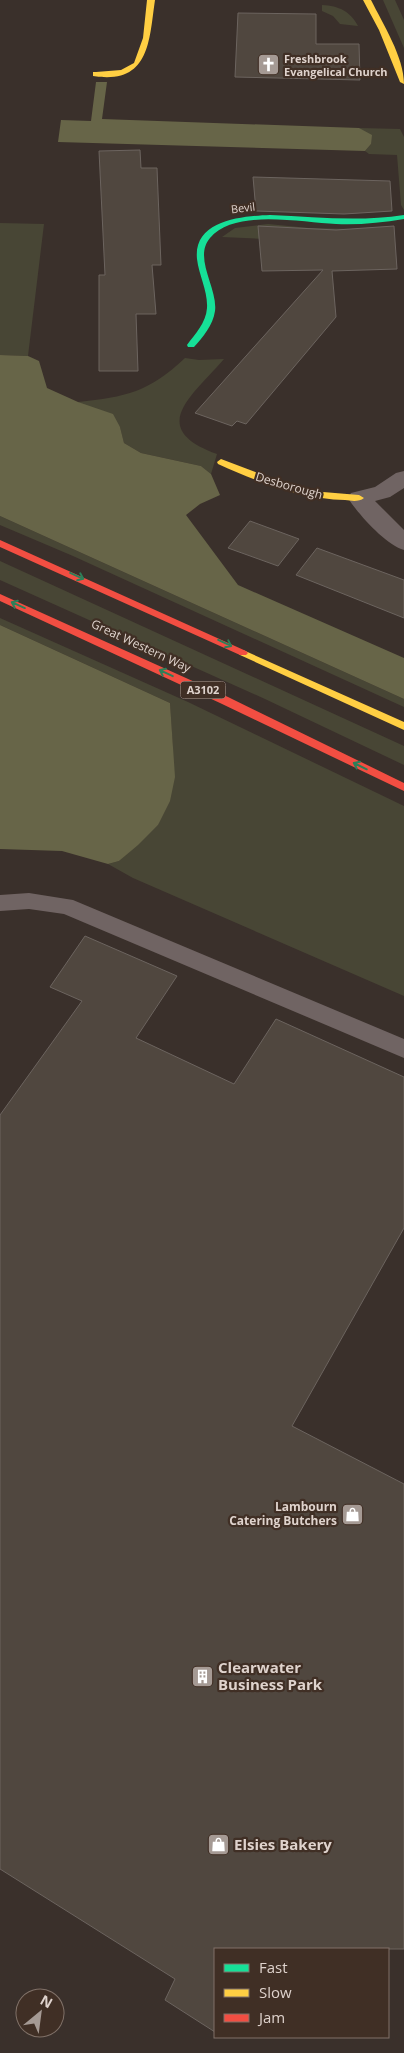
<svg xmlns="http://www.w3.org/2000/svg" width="404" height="2053" viewBox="0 0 404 2053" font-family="'Open Sans',sans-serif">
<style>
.green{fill:#484635}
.forest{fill:#676548}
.building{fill:#50473f;stroke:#6c645f}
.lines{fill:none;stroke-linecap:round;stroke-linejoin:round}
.lane{fill:#706463;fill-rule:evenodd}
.street{fill:#706463;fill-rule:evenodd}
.fast{fill:#16e098;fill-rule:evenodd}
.slow{fill:#ffcf43;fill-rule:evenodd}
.jam{fill:#f24e42;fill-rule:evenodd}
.oneway{stroke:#2d7f59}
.labels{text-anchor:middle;stroke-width:4.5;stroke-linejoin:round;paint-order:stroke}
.far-poi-label{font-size:11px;font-weight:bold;fill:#dfd3cd;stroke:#402f25;text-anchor:start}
.far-street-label{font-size:11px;fill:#dfd3cd;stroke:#402f25}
.shield{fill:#402f25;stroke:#afa29b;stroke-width:1}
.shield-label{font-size:11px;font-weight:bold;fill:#dfd3cd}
.street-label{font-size:12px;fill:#dfd3cd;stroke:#402f25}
.poi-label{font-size:12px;font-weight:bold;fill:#dfd3cd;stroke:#402f25;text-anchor:end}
.near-poi-label{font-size:15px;font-weight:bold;fill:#dfd3cd;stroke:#402f25;text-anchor:start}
</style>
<rect width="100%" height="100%" fill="#3a302b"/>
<path class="green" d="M 383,0 L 395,0 L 404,20 L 404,48 Z
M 322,5 C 339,6 350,11 358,26 L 340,24 L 333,16 L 322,11 Z
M 359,128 L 400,129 L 404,137 L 404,210 L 401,205 L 397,155 L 369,154 L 365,151 L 371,144 Z
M 0,223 L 44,224 L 28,356 L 0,355 Z
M 268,224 L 309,228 L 353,229 L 264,239 L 222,237 L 235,228 Z
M 185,358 L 199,360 L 224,359 C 192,396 146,428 217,454 L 211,474 L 201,466 L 141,453 L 124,443 L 120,427 L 78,402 C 126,397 149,392 185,358 Z
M 0,516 L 404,699 L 404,707 L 73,556 L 0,525 Z
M 0,561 L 404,746 L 404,765 L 265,699 L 0,580 Z
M 0,618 L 188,702 L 404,806 L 404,996 L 133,878 L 108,864 L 119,861 L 158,825 L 173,750 L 170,703 L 0,625 Z"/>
<path class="forest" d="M 96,82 L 107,82 L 102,119 L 359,128 L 372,135 L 371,144 L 365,151 L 58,142 L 61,120 L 91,121 Z
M 0,355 L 28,356 L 39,361 L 47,388 L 78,402 L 113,414 L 120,427 L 124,443 L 141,453 L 201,466 L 211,474 L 220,495 L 200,504 L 186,515 L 238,585 L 404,658 L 404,699 L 0,516 Z
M 0,625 L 170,703 L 175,777 L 170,801 L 158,825 L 138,845 L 119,861 L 108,864 L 62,851 L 0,849 Z"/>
<path class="building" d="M 238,13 L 316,14 L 316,44 L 359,44 L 360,80 L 235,77 Z
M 140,150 L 141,168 L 157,168 L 161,265 L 152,265 L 156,314 L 136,314 L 138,371 L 99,371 L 99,275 L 105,275 L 99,151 Z
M 253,177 L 390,181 L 392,211 L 344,214 L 256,211 Z
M 258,226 L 336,230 L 394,226 L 397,269 L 332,271 L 336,317 L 246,424 L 237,421 L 232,426 L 195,413 L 323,270 L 262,271 Z
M 250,521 L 299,539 L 278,566 L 228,548 Z
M 317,548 L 404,580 L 404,618 L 296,575 Z
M 85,936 L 177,976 L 136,1038 L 234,1084 L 276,1019 L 404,1077 L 404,1228 L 292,1426 L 404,1484 L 404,1949 L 215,1949 L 215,2032 L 165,2000 L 175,1979 L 0,1869 L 0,1115 L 82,1001 L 50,987 Z"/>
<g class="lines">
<path class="lane" d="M 29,893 L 73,900 L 404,1039 L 404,1058 L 64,914 L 29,909 L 0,911 L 0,895 Z"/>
<path class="street" d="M 404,471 L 404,488 L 390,497 L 375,501 L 404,530 L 404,550 C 386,545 358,514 348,498 L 351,493 L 375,487 L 396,473 Z"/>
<path class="fast" d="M 270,215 C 316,217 359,222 404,215 L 404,219 C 381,223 358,225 336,224 C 302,223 235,208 210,238 C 193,258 218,288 215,311 C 213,325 203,337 194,347 L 188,347 L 187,345 C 195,334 206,323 207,308 C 208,291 199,276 197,259 C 193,220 243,216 270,215 Z"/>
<path class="slow" d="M 147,0 L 155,0 C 149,41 150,85 93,76 L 93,72 L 96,72 L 121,70 L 134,63 L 143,38 Z
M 363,0 L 371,0 C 383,24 404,57 404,84 L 400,82 L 379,30 Z
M 221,459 L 290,485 L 323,492 L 359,495 L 364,498 C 359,502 352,501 345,500 C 301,499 258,482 218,464 L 217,462 Z
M 243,650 L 404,722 L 404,730 L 240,655 L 238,653 L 240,651 Z"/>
<path class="jam" d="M 0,540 L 246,651 L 248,653 L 246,655 L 240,655 L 0,547 Z
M 0,594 L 228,697 L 404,783 L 404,791 L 220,703 L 0,601 Z"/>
</g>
<defs><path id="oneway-shaft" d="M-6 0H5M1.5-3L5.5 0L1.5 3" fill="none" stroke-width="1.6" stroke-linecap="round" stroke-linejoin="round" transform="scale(1.25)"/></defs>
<g class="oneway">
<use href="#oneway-shaft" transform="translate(77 576) rotate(24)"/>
<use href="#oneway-shaft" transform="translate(18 605) rotate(-156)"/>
<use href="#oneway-shaft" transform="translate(225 643) rotate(25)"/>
<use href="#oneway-shaft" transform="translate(166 673) rotate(-155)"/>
<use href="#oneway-shaft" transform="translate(360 766) rotate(-154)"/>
</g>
<defs>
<symbol id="church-square" viewBox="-11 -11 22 22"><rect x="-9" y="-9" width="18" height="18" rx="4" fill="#a59a94" stroke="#402f25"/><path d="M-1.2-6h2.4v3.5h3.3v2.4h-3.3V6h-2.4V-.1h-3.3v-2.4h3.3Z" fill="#fff"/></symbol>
<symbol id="shop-square" viewBox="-11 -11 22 22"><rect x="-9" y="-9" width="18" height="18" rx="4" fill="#a59a94" stroke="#402f25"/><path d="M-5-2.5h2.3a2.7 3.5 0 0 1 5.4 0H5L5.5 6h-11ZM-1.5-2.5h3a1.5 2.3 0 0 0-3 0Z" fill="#fff"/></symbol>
<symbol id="building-square" viewBox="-11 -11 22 22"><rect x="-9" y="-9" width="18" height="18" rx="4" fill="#a59a94" stroke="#402f25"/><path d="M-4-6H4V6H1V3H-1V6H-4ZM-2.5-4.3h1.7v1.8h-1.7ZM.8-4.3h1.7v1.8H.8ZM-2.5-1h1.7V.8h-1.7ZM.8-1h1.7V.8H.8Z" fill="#fff"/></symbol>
</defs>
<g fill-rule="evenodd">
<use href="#church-square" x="256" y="52" width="25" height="25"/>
<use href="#shop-square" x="340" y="1502" width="25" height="25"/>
<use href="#building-square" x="190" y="1664" width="25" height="25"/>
<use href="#shop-square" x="206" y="1832" width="25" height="25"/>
</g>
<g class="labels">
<g class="far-poi-label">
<text x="284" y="63">Freshbrook<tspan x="284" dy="13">Evangelical Church</tspan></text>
</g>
<g class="far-street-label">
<text transform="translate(243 208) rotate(-7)" y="4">Bevil</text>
</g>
<rect class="shield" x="180.5" y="681.5" width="45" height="17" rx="4"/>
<g class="shield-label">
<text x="203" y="694">A3102</text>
</g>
<g class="street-label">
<text transform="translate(289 486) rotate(16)" y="4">Desborough</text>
<text transform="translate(141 646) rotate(25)" y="4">Great Western Way</text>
</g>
<g class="poi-label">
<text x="337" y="1511">Lambourn<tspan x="337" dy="14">Catering Butchers</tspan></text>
</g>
<g class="near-poi-label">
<text x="218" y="1673">Clearwater<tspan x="218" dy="17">Business Park</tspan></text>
<text x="234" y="1850">Elsies Bakery</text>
</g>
</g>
<rect x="214" y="1948" width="175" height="90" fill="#402f25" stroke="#807168"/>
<rect x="224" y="1964" width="25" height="8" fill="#16e098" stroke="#807168"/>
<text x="259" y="1973" font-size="15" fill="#dfd3cd">Fast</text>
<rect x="224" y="1989" width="25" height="8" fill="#ffcf43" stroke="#807168"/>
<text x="259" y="1998" font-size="15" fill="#dfd3cd">Slow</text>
<rect x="224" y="2014" width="25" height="8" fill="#f24e42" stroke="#807168"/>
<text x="259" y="2023" font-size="15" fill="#dfd3cd">Jam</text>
<g transform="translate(40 2013) rotate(29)"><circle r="24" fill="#402f25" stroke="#807168"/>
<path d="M0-4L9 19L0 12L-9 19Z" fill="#a59a94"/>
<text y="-8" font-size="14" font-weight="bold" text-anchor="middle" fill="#dfd3cd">N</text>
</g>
</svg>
